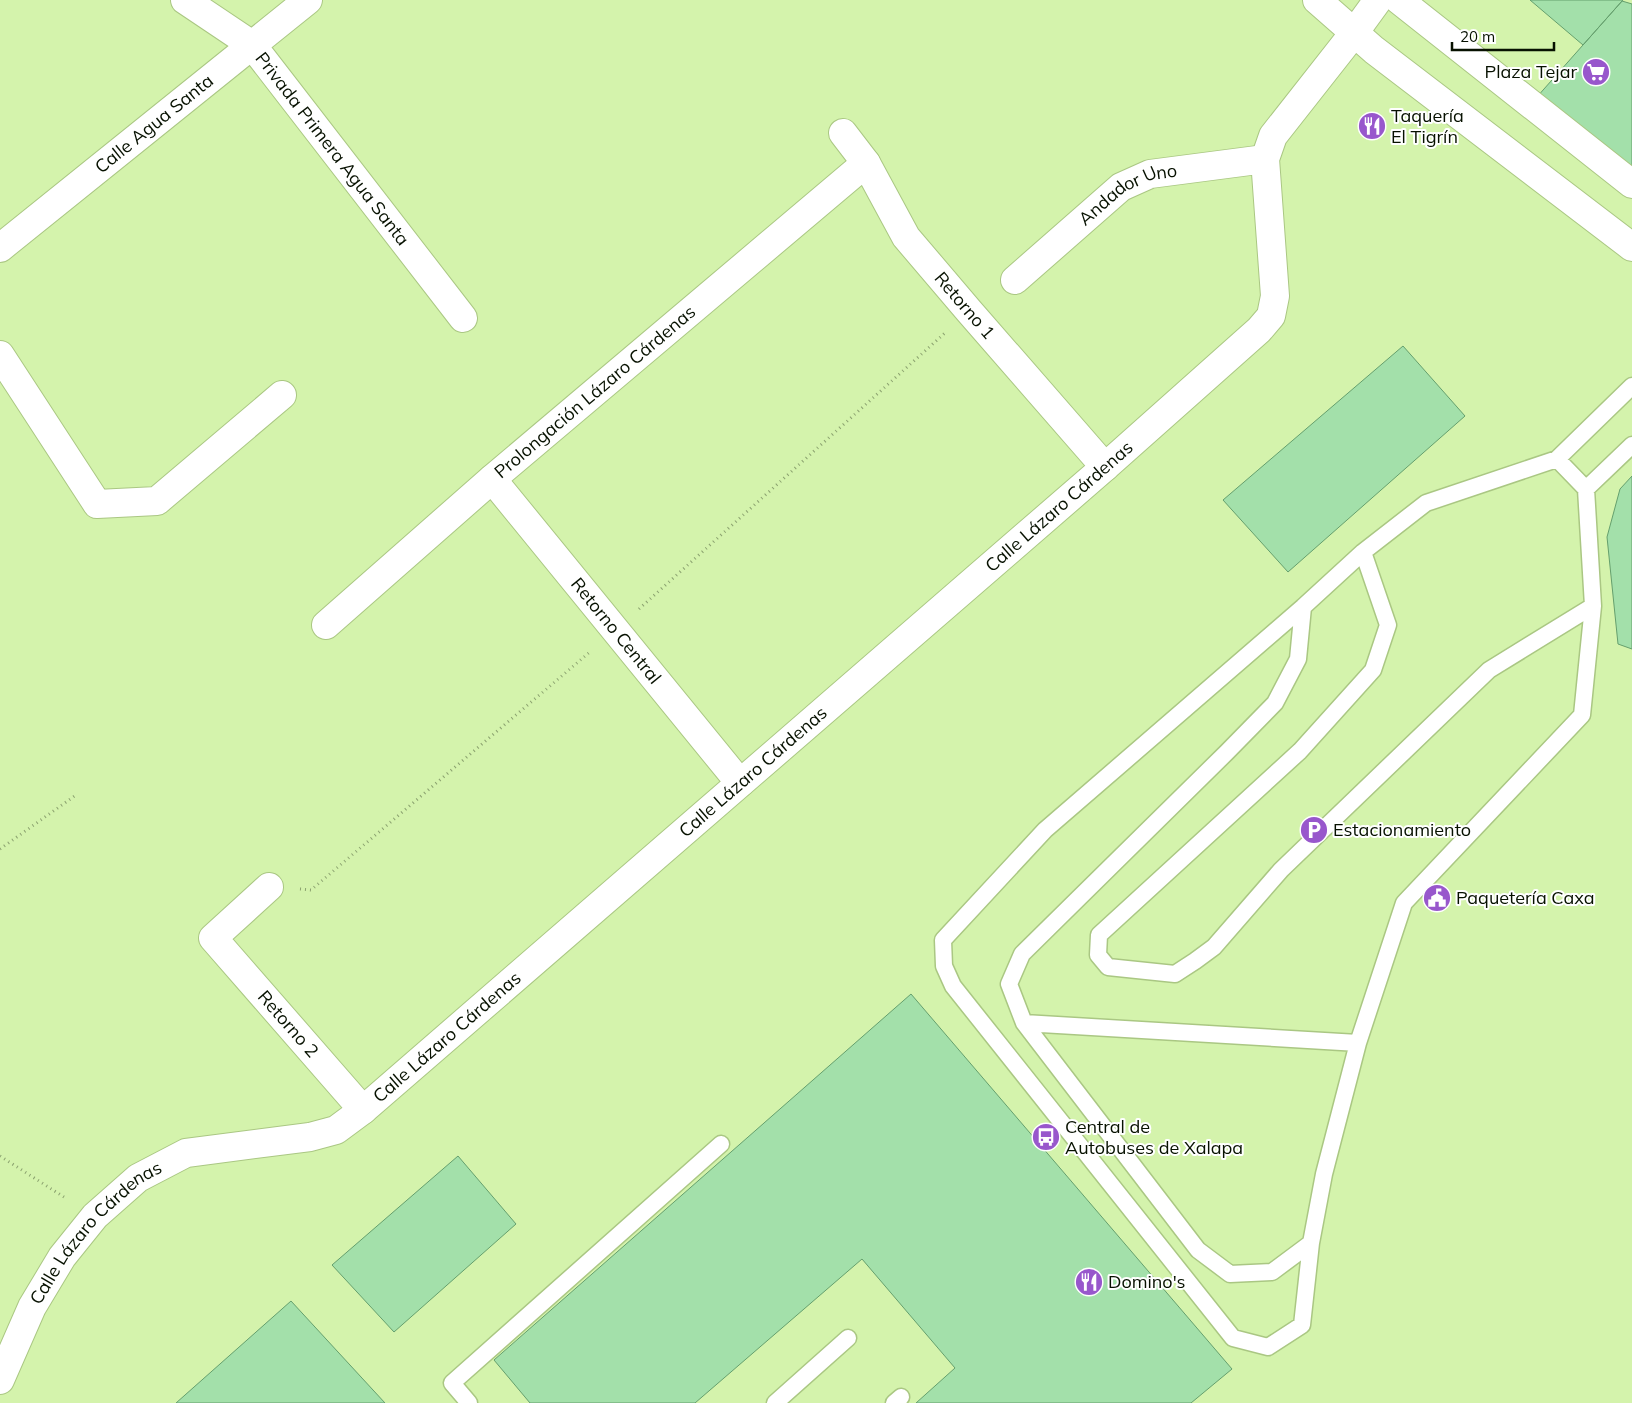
<svg xmlns="http://www.w3.org/2000/svg" width="1632" height="1403" viewBox="0 0 1632 1403" font-family="Mulish,sans-serif">
<style>
.building{fill:#a3e0aa;stroke:#659f6d}
.lines{fill:none;stroke-linecap:round;stroke-linejoin:round}
.service-casing{stroke:#aac783;stroke-width:19}
.minor-casing{stroke:#aac783;stroke-width:30}
.tertiary-casing{stroke:#aac783;stroke-width:30}
.secondary-casing{stroke:#aac783;stroke-width:30}
.path{stroke:#8ba26f;stroke-width:3;stroke-dasharray:1 4;stroke-linecap:butt}
.service{stroke:#fff;stroke-width:16}
.minor{stroke:#fff;stroke-width:28}
.tertiary{stroke:#fff;stroke-width:28}
.secondary{stroke:#fff;stroke-width:28}
.labels{text-anchor:middle;stroke-width:4;stroke-linejoin:round;paint-order:stroke}
.poi-label{font-size:18px;fill:#071100;stroke:#fff;text-anchor:start}
.street-label{font-size:18px;fill:#071100;stroke:#fff}
</style>
<rect width="100%" height="100%" fill="#d4f3ac"/>
<path class="building" d="M 1530,0 L 1623,0 L 1583,45 Z
M 1622,1 L 1632,4 L 1632,174 L 1536,98 Z
M 1403,346 L 1465,416 L 1288,572 L 1223,500 Z
M 1632,476 L 1632,649 L 1618,644 L 1607,537 L 1620,489 Z
M 911,994 L 1232,1369 L 1191,1403 L 916,1403 L 955,1368 L 862,1259 L 695,1403 L 530,1403 L 494,1360 Z
M 458,1156 L 516,1224 L 394,1332 L 332,1265 Z
M 291,1301 L 385,1403 L 176,1403 Z"/>
<g class="lines">
<defs>
<path id="service" d="M 1557,459 L 1586,489 L 1593,606 L 1582,715 L 1404,903 L 1358,1043 L 1324,1174 L 1311,1243 L 1302,1325 L 1268,1347 L 1233,1338 L 953,986 L 944,966 L 943,940 L 1045,830 L 1303,607 L 1363,552 L 1426,503 L 1557,459 L 1632,386
M 1586,489 L 1632,445
M 1363,552 L 1388,625 L 1373,670 L 1300,751 L 1099,935 L 1098,955 L 1108,967 L 1175,974 L 1195,961 L 1214,947 L 1281,870 L 1489,670 L 1593,606
M 1303,607 L 1298,659 L 1275,703 L 1227,752 L 1022,954 L 1009,984 L 1024,1023 L 1198,1250 L 1230,1274 L 1272,1272 L 1311,1243
M 1024,1023 L 1358,1043
M 469,1403 L 452,1383 L 721,1144
M 775,1403 L 848,1338
M 894,1403 L 901,1397"/>
<g id="minor">
<path id="s1" d="M 185,0 L 252,45 L 463,318"/>
<path id="s2" d="M 843,133 L 866,163 L 906,237 L 969,311 L 1105,467"/>
<path id="s3" d="M 0,248 L 308,0"/>
<path id="s4" d="M 1015,280 L 1121,187 L 1150,174 L 1265,159"/>
<path d="M 0,355 L 97,504 L 157,501 L 282,395"/>
<path id="s5" d="M 492,479 L 740,783"/>
<path id="s6" d="M 326,625 L 492,479 L 866,163"/>
<path id="s7" d="M 269,887 L 213,938 L 363,1110"/>
<path id="s8" d="M 0,1380 L 32,1307 L 62,1257 L 95,1216 L 138,1178 L 186,1153 L 310,1137 L 336,1130 L 363,1110 L 1105,467 L 1259,330 L 1271,316 L 1275,296 L 1265,159 L 1273,136 L 1354,33"/>
</g>
<path id="tertiary" d="M 1354,33 L 1378,0"/>
<path id="secondary" d="M 1317,0 L 1374,50 L 1632,247
M 1399,0 L 1632,184"/>
</defs>
<use href="#service" class="service-casing"/>
<use href="#minor" class="minor-casing"/>
<use href="#tertiary" class="tertiary-casing"/>
<use href="#secondary" class="secondary-casing"/>
<path class="path" d="M 639,609 L 946,332
M 0,849 L 76,795
M 300,889 L 311,890 L 591,651
M 0,1156 L 67,1199"/>
<use href="#service" class="service"/>
<use href="#minor" class="minor"/>
<use href="#tertiary" class="tertiary"/>
<use href="#secondary" class="secondary"/>
</g>
<defs>
<symbol id="supermarket-disc" viewBox="-11 -11 22 22"><circle r="9.5" fill="#9857cc" stroke="#fff"/><path d="M-6-5.5h2.5l.6 2H6L4.5 2H-2.5L-4.4-4H-6ZM-1.5 3.2a1.3 1.3 0 1 0 .1 0ZM3 3.2a1.3 1.3 0 1 0 .1 0Z" fill="#fff"/></symbol>
<symbol id="restaurant-disc" viewBox="-11 -11 22 22"><circle r="9.5" fill="#9857cc" stroke="#fff"/><path d="M-5-6h1v4h1v-4h1v4h1v-4h1v5L-1.5 .5V6h-2V.5L-5-1ZM5-6V6H3V1.5H1.5Q1.5-4 5-6Z" fill="#fff"/></symbol>
<symbol id="parking-disc" viewBox="-11 -11 22 22"><circle r="9.5" fill="#9857cc" stroke="#fff"/><path d="M-3.5-5.5H1a3.5 3.5 0 0 1 0 7H-1V5.5H-3.5ZM-1-3.4V-.6H.8a1.4 1.4 0 0 0 0-2.8Z" fill="#fff"/></symbol>
<symbol id="civic-disc" viewBox="-11 -11 22 22"><circle r="9.5" fill="#9857cc" stroke="#fff"/><path d="M-.6-6.5H3V-4.5H.6V-3L4-1V1h2V6H-6V1h2V-1L-.6-3ZM-1.2 2.5V6h2.4V2.5Z" fill="#fff"/></symbol>
<symbol id="bus-disc" viewBox="-11 -11 22 22"><circle r="9.5" fill="#9857cc" stroke="#fff"/><path d="M-5-6H5V4H4V6H2V4H-2V6H-4V4H-5ZM-3.5-4V0h7V-4ZM-3.5 1.2v1.5H-2V1.2ZM2 1.2v1.5H3.5V1.2Z" fill="#fff"/></symbol>
</defs>
<g fill-rule="evenodd">
<use href="#supermarket-disc" x="1580" y="56" width="32" height="32"/>
<use href="#restaurant-disc" x="1356" y="110" width="32" height="32"/>
<use href="#parking-disc" x="1298" y="814" width="32" height="32"/>
<use href="#civic-disc" x="1421" y="882" width="32" height="32"/>
<use href="#bus-disc" x="1030" y="1121" width="32" height="32"/>
<use href="#restaurant-disc" x="1073" y="1266" width="32" height="32"/>
</g>
<g class="labels">
<g class="poi-label">
<text x="1577" y="78" text-anchor="end">Plaza Tejar</text>
<text x="1391" y="122">Taquería<tspan x="1391" dy="21">El Tigrín</tspan></text>
<text x="1333" y="836">Estacionamiento</text>
<text x="1456" y="904">Paquetería Caxa</text>
<text x="1065" y="1133">Central de<tspan x="1065" dy="21">Autobuses de Xalapa</tspan></text>
<text x="1108" y="1288">Domino's</text>
</g>
<g class="street-label">
<text dy="6" stroke="none"><textPath href="#s3" startOffset="198">Calle Agua Santa</textPath></text>
<text dy="6" stroke="none"><textPath href="#s1" startOffset="212">Privada Primera Agua Santa</textPath></text>
<text dy="6" stroke="none"><textPath href="#s4" startOffset="144">Andador Uno</textPath></text>
<text dy="6" stroke="none"><textPath href="#s2" startOffset="212">Retorno 1</textPath></text>
<text dy="6" stroke="none"><textPath href="#s6" startOffset="356">Prolongación Lázaro Cárdenas</textPath></text>
<text dy="6" stroke="none"><textPath href="#s8" startOffset="1409">Calle Lázaro Cárdenas</textPath></text>
<text dy="6" stroke="none"><textPath href="#s5" startOffset="196">Retorno Central</textPath></text>
<text dy="6" stroke="none"><textPath href="#s8" startOffset="1004">Calle Lázaro Cárdenas</textPath></text>
<text dy="6" stroke="none"><textPath href="#s7" startOffset="190">Retorno 2</textPath></text>
<text dy="6" stroke="none"><textPath href="#s8" startOffset="599">Calle Lázaro Cárdenas</textPath></text>
<text dy="6" stroke="none"><textPath href="#s8" startOffset="179">Calle Lázaro Cárdenas</textPath></text>
</g>
</g>
<path d="M1452 42v8h102v-8" fill="none" stroke="#071100" stroke-width="2.5"/>
<text x="1460" y="42" font-size="15" fill="#071100" stroke="#ffffff" stroke-width="4" paint-order="stroke">20 m</text>
</svg>
